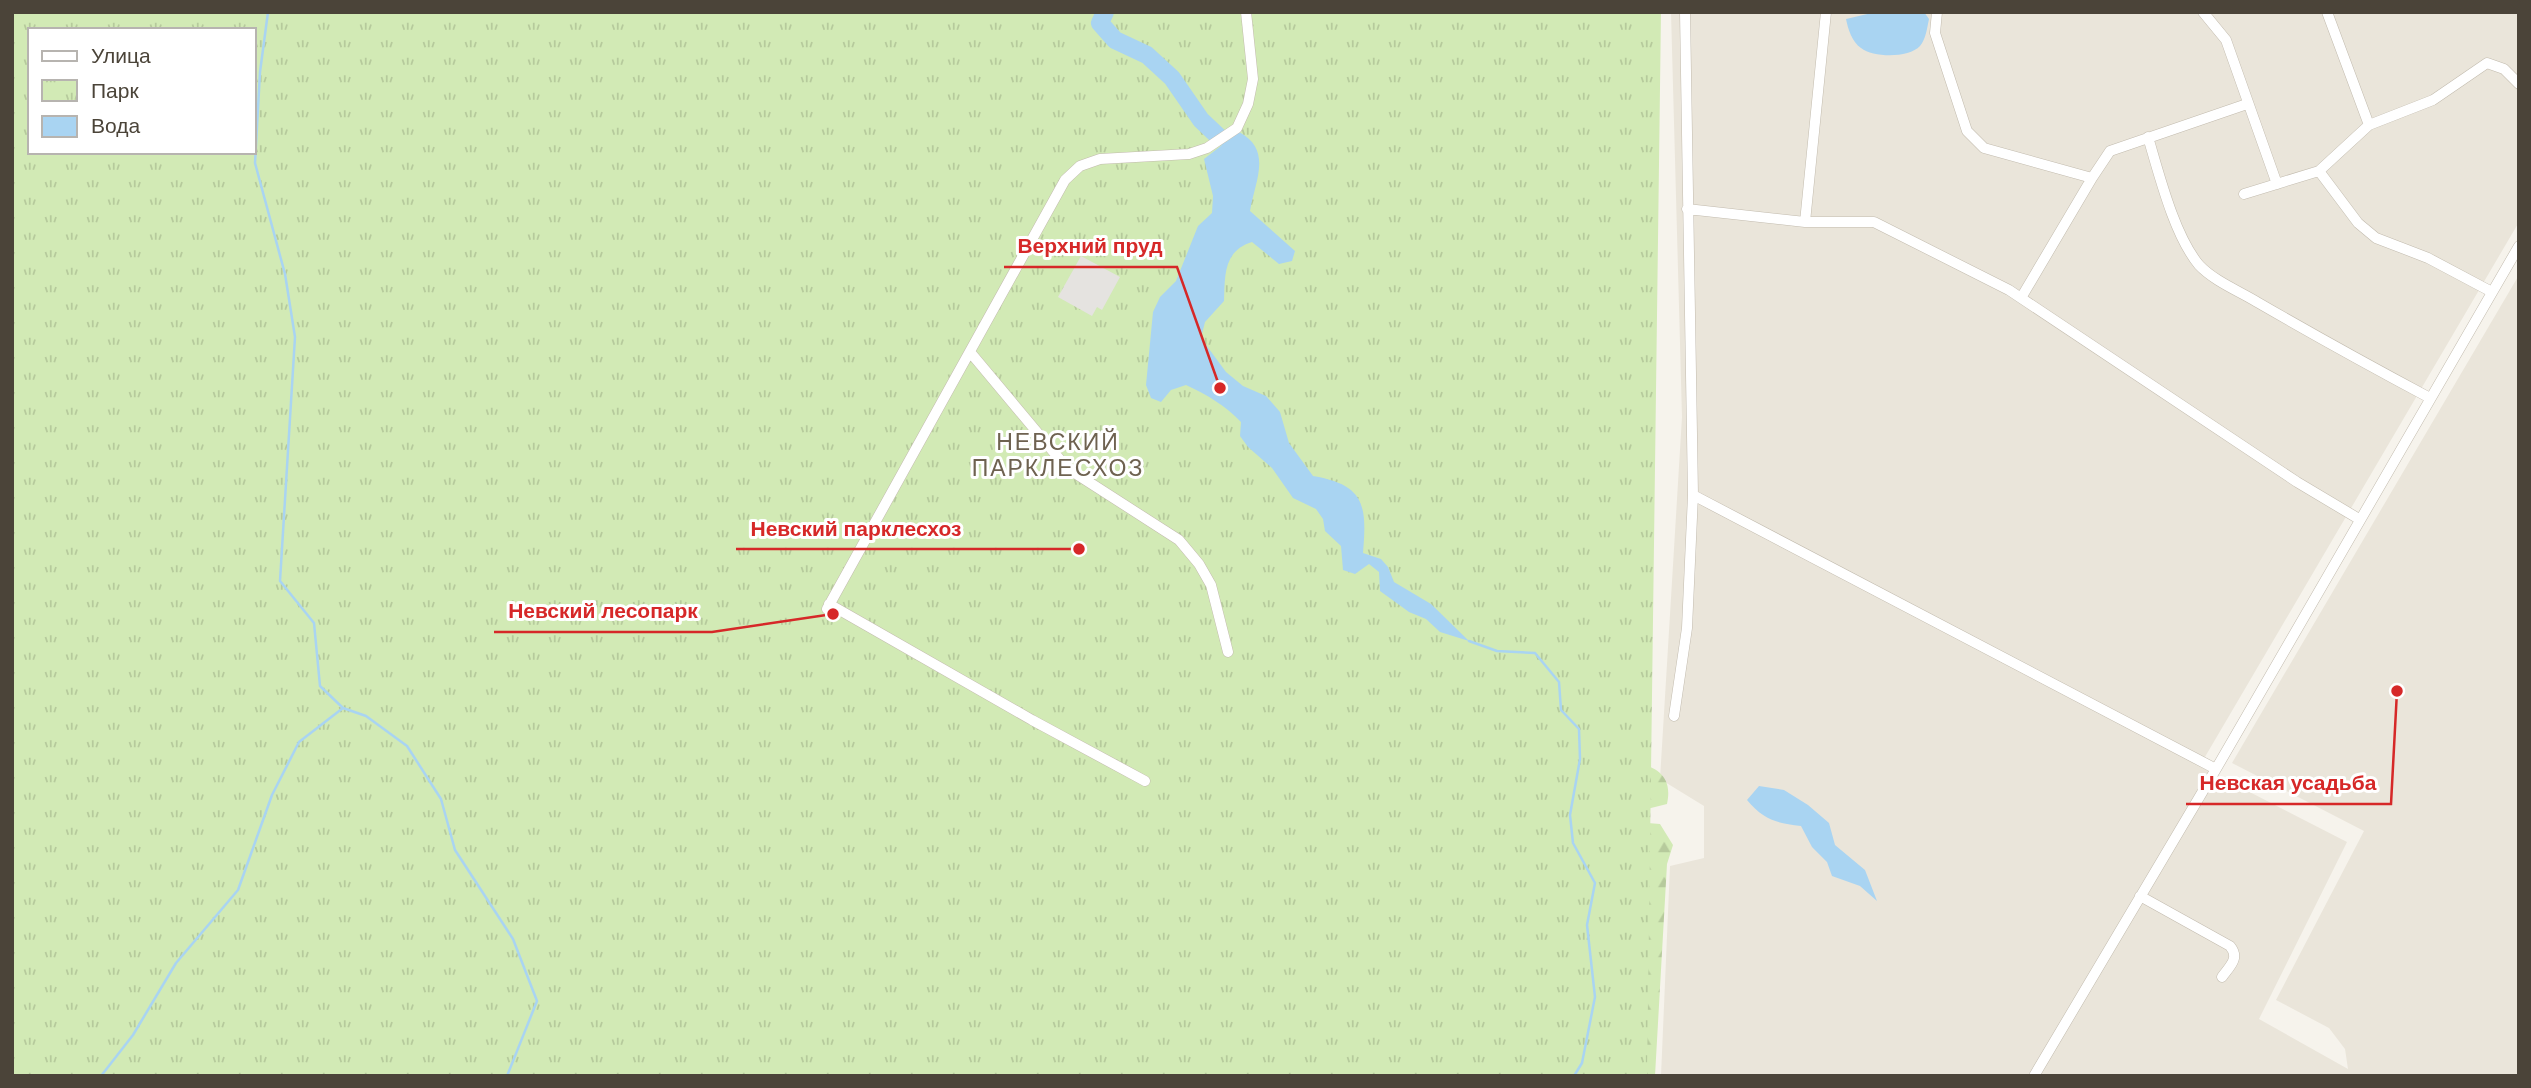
<svg xmlns="http://www.w3.org/2000/svg" width="2531" height="1088" viewBox="0 0 2531 1088" font-family="Helvetica,sans-serif">
<style>
.residential{fill:#eae5da}
.forest{fill:url(#forest-firs)}
.park{fill:url(#park-tufts);fill-rule:evenodd}
.parking{fill:#e5e3e0}
.water{fill:#a9d4f2}
.lines{fill:none;stroke-linecap:round;stroke-linejoin:round}
.stream{stroke:#a9d4f2;stroke-width:2.5}
.river{stroke:#a9d4f2;stroke-width:18}
.minor-casing{stroke:#c2bbae;stroke-width:11}
.minor{stroke:#fff;stroke-width:10}
.labels{text-anchor:middle;stroke-width:6;stroke-linejoin:round;paint-order:stroke}
.quarter-label{font-size:23px;letter-spacing:2px;fill:#6e6250;stroke:#fff}
.leader{fill:none;stroke:#d62828;stroke-width:2.5}
.callout-dot{fill:#d62828;stroke:#fff;stroke-width:2.5}
.callout-label{font-size:21px;text-anchor:middle;font-weight:bold;fill:#d62828;stroke:#fff;stroke-width:6;stroke-linejoin:round;paint-order:stroke}
</style>
<defs>
<pattern id="forest-firs" width="22" height="20" patternUnits="userSpaceOnUse" patternTransform="scale(1.75)"><rect width="22" height="20" fill="#d2eab5"/><path d="M5 1l3.5 6h-7zM16 11l3.5 6h-7z" fill="#b6ca9c"/></pattern>
<pattern id="park-tufts" width="24" height="20" patternUnits="userSpaceOnUse" patternTransform="scale(1.75)"><rect width="24" height="20" fill="#d2eab5"/><path d="M3 7l-1-3M5 7V3M7 7l1-3M15 17l-1-3M17 17v-4M19 17l1-3" fill="none" stroke="#b6ca9c"/></pattern>
</defs>
<rect width="100%" height="100%" fill="#f6f3ec"/>
<path class="residential" d="M 1671,12 L 2519,12 L 2519,222 L 2202,762 L 2201,767 L 2347,842 L 2259,1019 L 2348,1069 L 2345,1049 L 2329,1028 L 2276,1000 L 2364,831 L 2232,763 L 2519,275 L 2519,1076 L 1661,1076 L 1670,866 L 1704,858 L 1704,806 L 1660,779 L 1682,417 Z"/>
<path class="forest" d="M 1624,758 C 1651,766 1674,771 1667,804 L 1635,812 L 1635,822 L 1660,824 L 1673,845 L 1667,864 L 1655,1076 L 1585,1076 L 1594,1060 L 1610,1014 L 1604,975 L 1598,954 L 1602,896 L 1601,876 L 1578,824 L 1582,788 L 1597,765 Z"/>
<path class="park" d="M 12,12 L 1661,12 L 1647,1076 L 12,1076 ZM 30,30 L 254,30 L 254,152 L 30,152 Z"/>
<path class="parking" d="M 1081,256 L 1120,277 L 1102,310 L 1097,307 L 1092,316 L 1058,297 Z"/>
<path class="water" d="M 1876,12 L 1924,12 L 1929,19 C 1927,28 1926,39 1920,46 C 1909,58 1874,58 1861,48 C 1852,42 1848,29 1846,19 Z
M 1239,132 C 1273,150 1255,181 1250,211 L 1295,251 L 1292,261 L 1279,264 L 1252,242 C 1223,251 1225,276 1224,301 L 1205,322 L 1201,338 L 1226,372 L 1243,386 L 1266,396 L 1280,412 L 1289,443 L 1313,476 C 1365,485 1367,505 1363,553 L 1381,559 L 1388,567 L 1394,582 L 1431,604 L 1469,641 L 1440,632 L 1426,619 L 1409,612 L 1380,591 L 1379,572 L 1369,564 L 1355,574 L 1343,570 L 1341,546 L 1325,531 L 1323,519 L 1316,509 L 1293,498 L 1272,468 L 1248,447 L 1240,436 L 1241,422 C 1225,405 1207,395 1186,385 L 1171,390 L 1161,402 L 1151,398 L 1146,385 L 1153,312 L 1160,297 L 1176,281 L 1198,226 L 1212,213 L 1213,196 L 1204,159 Z
M 1759,786 L 1784,790 L 1808,805 L 1829,823 L 1835,845 L 1865,870 L 1877,901 L 1860,886 L 1832,876 L 1827,862 L 1812,847 L 1801,826 C 1776,823 1764,820 1747,800 Z"/>
<g class="lines">
<path class="stream" d="M 268,12 L 260,72 L 255,163 L 285,274 L 295,337 L 280,581 L 314,623 L 320,686 L 343,708 L 366,716 L 407,746 L 441,799 L 455,850 L 513,939 L 537,1001 L 507,1076
M 1469,641 L 1497,651 L 1535,653 L 1559,682 L 1561,710 L 1579,729 L 1580,759 L 1570,815 L 1573,843 L 1595,883 L 1587,925 L 1595,997 L 1582,1063 L 1574,1076
M 101,1076 L 133,1035 L 176,963 L 238,890 L 272,795 L 299,742 L 343,708"/>
<path class="river" d="M 1105,12 L 1100,23 L 1115,40 L 1147,55 L 1172,78 L 1201,120 L 1219,137"/>
<defs>
<path id="minor" d="M 1937,12 L 1935,33 L 1967,131 L 1984,148 L 2092,178
M 2203,12 L 2226,40 L 2277,184
M 2327,12 L 2369,125
M 2148,137 C 2159,174 2174,235 2199,265 C 2214,281 2239,291 2257,302 C 2314,335 2372,367 2430,398
M 2319,171 L 2358,223 L 2376,238 L 2428,258 L 2492,292
M 2244,194 L 2319,171 L 2369,125 L 2433,100 L 2487,63 L 2504,69 L 2519,84
M 1687,209 L 1805,222 L 1874,222 L 2009,290 L 2297,482 L 2359,519
M 1805,222 L 1826,12
M 2021,298 L 2092,178 L 2110,151 L 2247,104
M 970,352 L 1067,468 L 1179,540 L 1199,564 L 1211,585 L 1228,652
M 1693,495 L 2216,769
M 829,604 L 1032,720 L 1145,781
M 827,609 L 1065,180 L 1080,166 L 1100,159 L 1189,154 L 1207,148 L 1237,128 L 1248,104 L 1253,79 L 1246,12
M 1674,716 L 1687,628 L 1693,495 L 1685,12
M 2140,896 L 2230,946 C 2240,958 2230,966 2222,977
M 2034,1076 L 2216,769 L 2519,246"/>
</defs>
<use href="#minor" class="minor-casing"/>
<use href="#minor" class="minor"/>
</g>
<g class="labels">
<g class="quarter-label">
<text x="1058" y="450">НЕВСКИЙ<tspan x="1058" dy="26">ПАРКЛЕСХОЗ</tspan></text>
</g>
</g>
<path class="leader" d="M1220 388L1177 267H1004M1079 549L976 549H736M833 614L712 632H494M2397 691L2391 804H2186"/>
<g class="callout-dot">
<circle cx="1220" cy="388" r="7"/>
<circle cx="1079" cy="549" r="7"/>
<circle cx="833" cy="614" r="7"/>
<circle cx="2397" cy="691" r="7"/>
</g>
<g class="callout-label">
<text x="1090" y="253">Верхний пруд</text>
<text x="856" y="536">Невский парклесхоз</text>
<text x="603" y="618">Невский лесопарк</text>
<text x="2288" y="790">Невская усадьба</text>
</g>
<rect width="2531" height="1088" fill="none" stroke="#4b4439" stroke-width="28"/>
<rect x="28" y="28" width="228" height="126" fill="#ffffff" stroke="#b7b4b0" stroke-width="2"/>
<rect x="42" y="51" width="35" height="10" fill="#ffffff" stroke="#b7b4b0" stroke-width="2"/>
<text x="91" y="63" font-size="21" fill="#4b4439">Улица</text>
<rect x="42" y="80" width="35" height="21" fill="url(#park-tufts)" stroke="#b7b4b0" stroke-width="2"/>
<text x="91" y="98" font-size="21" fill="#4b4439">Парк</text>
<rect x="42" y="116" width="35" height="21" fill="#a9d4f2" stroke="#b7b4b0" stroke-width="2"/>
<text x="91" y="133" font-size="21" fill="#4b4439">Вода</text>
</svg>
